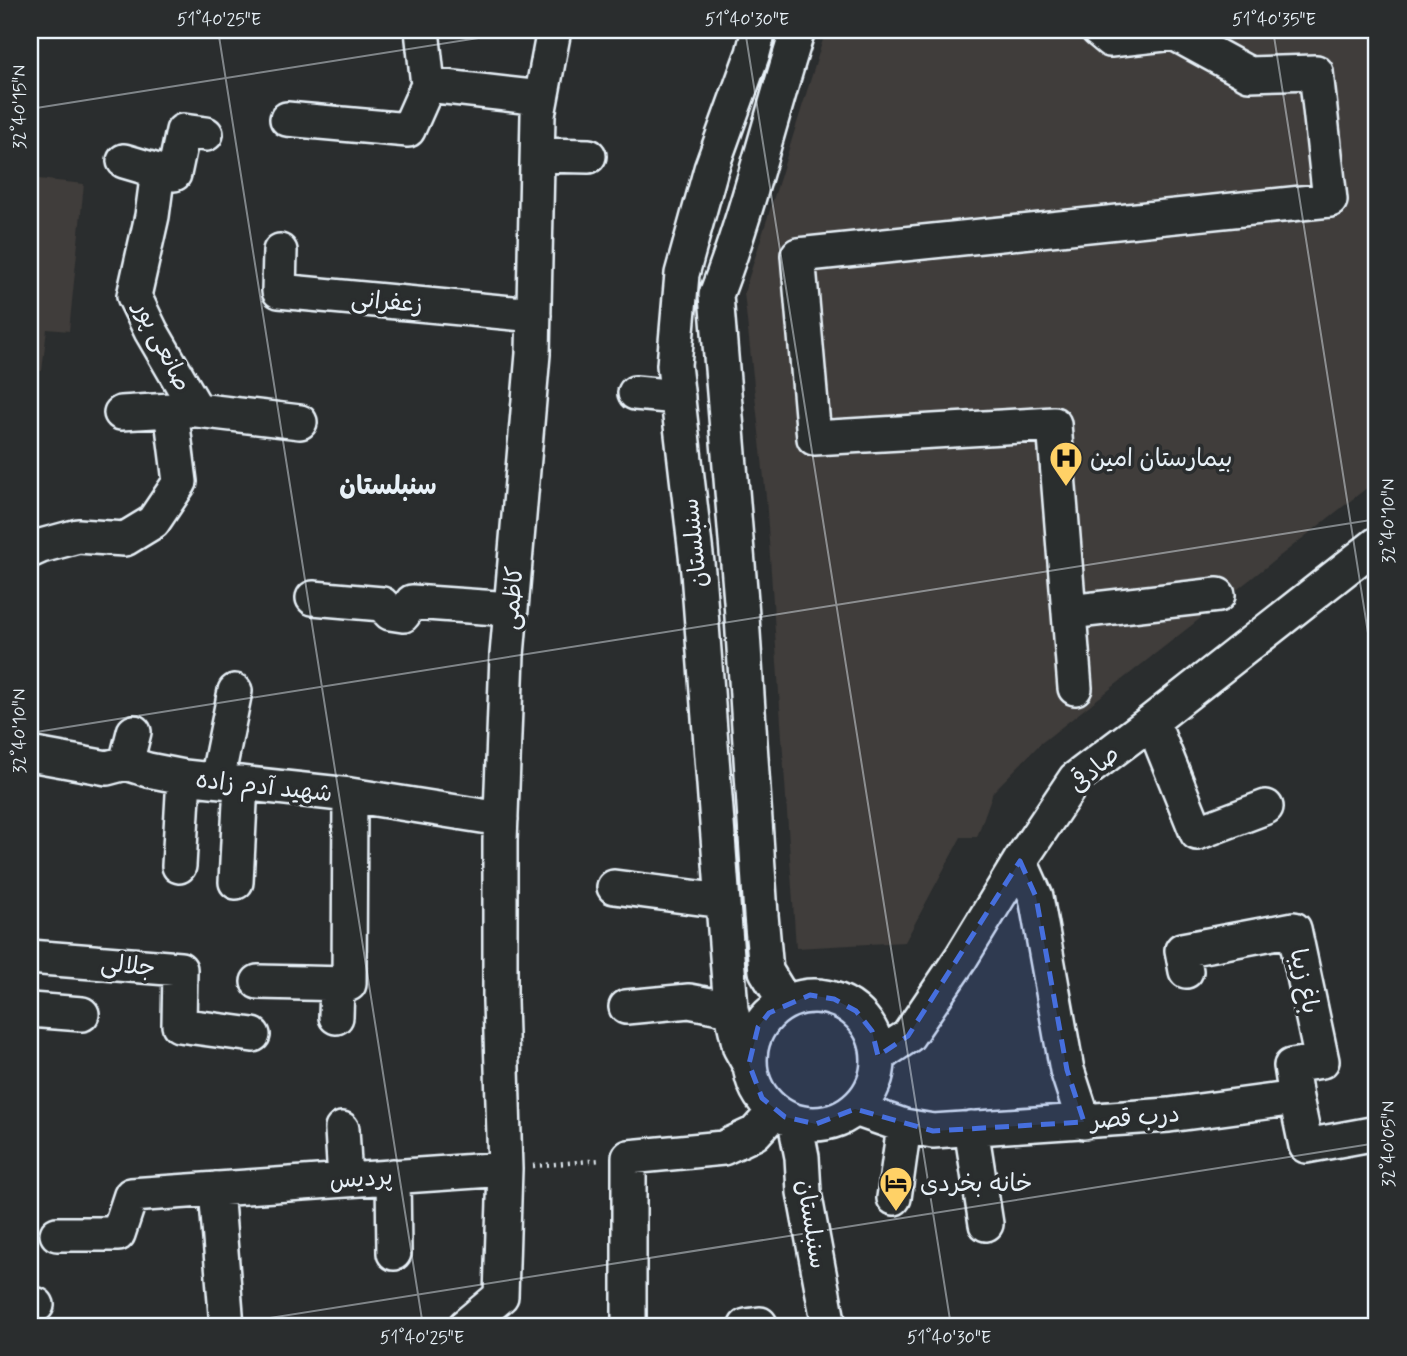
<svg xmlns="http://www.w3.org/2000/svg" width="1407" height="1356" viewBox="0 0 1407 1356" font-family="Mynerve,'Playpen Sans Arabic',sans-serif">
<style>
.built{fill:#3f3c3a}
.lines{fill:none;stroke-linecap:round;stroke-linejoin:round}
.minor-casing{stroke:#e8f1f8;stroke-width:38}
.path{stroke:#e8f1f8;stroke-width:4.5;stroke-dasharray:2 5;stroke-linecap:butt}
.minor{stroke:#2a2d2e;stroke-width:33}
.marked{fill:#466fde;fill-opacity:0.2;stroke:#466fde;stroke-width:5;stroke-dasharray:14 9;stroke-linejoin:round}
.ticks{fill:none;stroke:#e8f1f8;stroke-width:2;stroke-opacity:0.45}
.labels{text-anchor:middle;stroke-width:7;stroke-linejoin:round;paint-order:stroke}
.street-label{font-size:24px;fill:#e8f1f8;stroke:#2a2d2e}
.poi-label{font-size:24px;fill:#e8f1f8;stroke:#2a2d2e;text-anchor:start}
.neighbourhood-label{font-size:26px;font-weight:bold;fill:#e8f1f8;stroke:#2a2d2e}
.neatline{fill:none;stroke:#e8f1f8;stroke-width:2.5}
.ticks-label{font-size:18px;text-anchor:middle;fill:#e8f1f8}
</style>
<rect width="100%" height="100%" fill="#2a2d2e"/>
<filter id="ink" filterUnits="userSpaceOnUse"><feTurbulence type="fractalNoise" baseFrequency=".0143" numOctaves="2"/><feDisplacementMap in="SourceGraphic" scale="14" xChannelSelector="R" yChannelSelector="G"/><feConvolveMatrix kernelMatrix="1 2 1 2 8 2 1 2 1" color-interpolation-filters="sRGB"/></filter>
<g filter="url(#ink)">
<path class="built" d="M 826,30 L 1377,30 L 1377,480 L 1040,744 L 993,792 L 977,837 L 961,837 L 905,942 L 796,948 L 766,497 L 744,293 Z
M 30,178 L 84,184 L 69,331 L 47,329 L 42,371 L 30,370 Z"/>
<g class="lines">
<defs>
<path id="minor" d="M 422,30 L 428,85 L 541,98
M 287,119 L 408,130 L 428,85
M 538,155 L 589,156
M 124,161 L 158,171
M 280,251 L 279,291 L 534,315
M 635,393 L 678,397
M 197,410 L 300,422
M 121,413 L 171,410
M 30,551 L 41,546 L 78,536 L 125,539 L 153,522 L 180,482 L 171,410 L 197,410 L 151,331 L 134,296 L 152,216 L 158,171 L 174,174 L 183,131 L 206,134
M 313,598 L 382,604 L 390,613 L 403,615 L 412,602 L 511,609
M 1069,612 L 1218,595
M 1075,688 L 1054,424 L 814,438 L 798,255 L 1330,200 L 1316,72 L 1249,74 L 1174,33 L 1110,40 L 1098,30
M 1152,721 L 1197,833 L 1266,807
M 30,754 L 107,768 L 126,763 L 148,770 L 184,777 L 350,795 L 501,819
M 126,763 L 134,732
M 217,780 L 235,691
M 1020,861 L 1036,897 L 1067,1070 L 1084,1122
M 179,866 L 184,777
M 236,882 L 241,783
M 614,887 L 723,901
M 30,957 L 180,969 L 179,1025 L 253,1035
M 1186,971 L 1182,950 L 1294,929 L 1322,1061 L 1291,1066 L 1296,1098
M 258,982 L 349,984 L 350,795
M750 1060a64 64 0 1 1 128 0a64 64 0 1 1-128 0Z
M 785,1002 L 766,971 L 761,915 L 741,601 L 716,295 C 749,209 770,118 798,30
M 626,1007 L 689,1001 L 731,1009
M 30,1010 L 82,1014
M 336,1017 L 337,984
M 878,1056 L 908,1036 L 961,958 L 1020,861 L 1075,779 L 1152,721 L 1377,544
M 749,1064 L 740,1048 L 731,1009 L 698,572 L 674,365 L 682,274 L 711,169 L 753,53 L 759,30
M 855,1109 L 904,1126 L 933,1131 L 1169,1115 L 1296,1098 L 1306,1146 L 1377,1133
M 795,1122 L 802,1157 L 804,1192 L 829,1326
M 971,1128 L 986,1224
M 342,1129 L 345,1180
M 393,1176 L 394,1253
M 216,1189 L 227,1326
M 894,1198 L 904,1126
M 57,1234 L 118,1234 L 131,1195 L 505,1169
M 30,1307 L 37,1305
M 465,1326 L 501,1296 L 505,1169 L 500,1001 L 500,841 L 507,655 L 533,354 L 538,115 L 554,30
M 629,1326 L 629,1157 L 723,1148 L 755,1133 L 775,1111
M 746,1326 L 760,1324"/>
</defs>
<use href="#minor" class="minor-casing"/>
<path class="path" d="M 533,1166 L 601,1160"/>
<use href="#minor" class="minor"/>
</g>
</g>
<path class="marked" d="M 1020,861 L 1036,897 L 1067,1070 L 1084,1122 L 933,1131 L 855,1109 L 816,1124 L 785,1117 L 762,1098 L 749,1064 L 758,1027 L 769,1013 L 810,995 L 834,999 L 856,1011 L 872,1031 L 878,1056 L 908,1036 Z"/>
<path class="ticks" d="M 218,30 L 423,1326M 745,30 L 951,1326M 1273,30 L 1377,690M 30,109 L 529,30M 30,733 L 1377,519M 219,1326 L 1377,1143"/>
<defs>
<symbol id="hospital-pin" viewBox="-11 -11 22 30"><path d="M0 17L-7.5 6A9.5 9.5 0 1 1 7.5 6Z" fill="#ffd166" stroke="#2a2d2e"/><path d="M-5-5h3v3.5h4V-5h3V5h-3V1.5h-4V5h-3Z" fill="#111"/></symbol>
<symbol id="hotel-pin" viewBox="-11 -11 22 30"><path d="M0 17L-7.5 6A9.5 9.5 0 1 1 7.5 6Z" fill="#ffd166" stroke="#2a2d2e"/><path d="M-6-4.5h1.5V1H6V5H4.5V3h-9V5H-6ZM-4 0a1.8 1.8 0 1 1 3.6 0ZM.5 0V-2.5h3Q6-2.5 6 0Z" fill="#111"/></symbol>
</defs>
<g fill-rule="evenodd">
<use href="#hospital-pin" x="1047" y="439" width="38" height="52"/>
<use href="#hotel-pin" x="877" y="1164" width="38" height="52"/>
</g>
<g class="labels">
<g class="street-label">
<text transform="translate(387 301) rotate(5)" y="8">زعفرانی</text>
<text transform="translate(163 346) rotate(63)" y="8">صانعی پور</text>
<text transform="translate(694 543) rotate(-96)" y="8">سنبلستان</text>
<text transform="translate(512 598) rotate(-85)" y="8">کاظمی</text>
<text transform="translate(1094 769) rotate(-42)" y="8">صادقی</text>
<text transform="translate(264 786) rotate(6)" y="8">شهید آدم زاده</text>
<text transform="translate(128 965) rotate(5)" y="8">جلالی</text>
<text transform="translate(1305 981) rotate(78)" y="8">باغ زیبا</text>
<text transform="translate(1135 1117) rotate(-5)" y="8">درب قصر</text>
<text transform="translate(361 1178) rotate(-4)" y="8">پردیس</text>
<text transform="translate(812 1224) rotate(81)" y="8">سنبلستان</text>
</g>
<g class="poi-label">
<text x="1090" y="466">بیمارستان امین</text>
<text x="920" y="1191">خانه بخردی</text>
</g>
<g class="neighbourhood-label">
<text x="388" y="494">سنبلستان</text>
</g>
</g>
<rect width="1407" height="1356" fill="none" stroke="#2a2d2e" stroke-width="77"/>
<rect x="38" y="38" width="1330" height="1280" class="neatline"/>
<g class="ticks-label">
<text x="219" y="25">51°40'25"E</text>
<text x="747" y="25">51°40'30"E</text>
<text x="1274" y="25">51°40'35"E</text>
<text transform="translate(19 107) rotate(-90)" y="6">32°40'15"N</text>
<text transform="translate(1388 521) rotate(-90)" y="6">32°40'10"N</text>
<text transform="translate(19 731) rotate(-90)" y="6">32°40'10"N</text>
<text transform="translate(1388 1144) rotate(-90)" y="6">32°40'05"N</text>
<text x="422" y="1343">51°40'25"E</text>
<text x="949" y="1343">51°40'30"E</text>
</g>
</svg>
